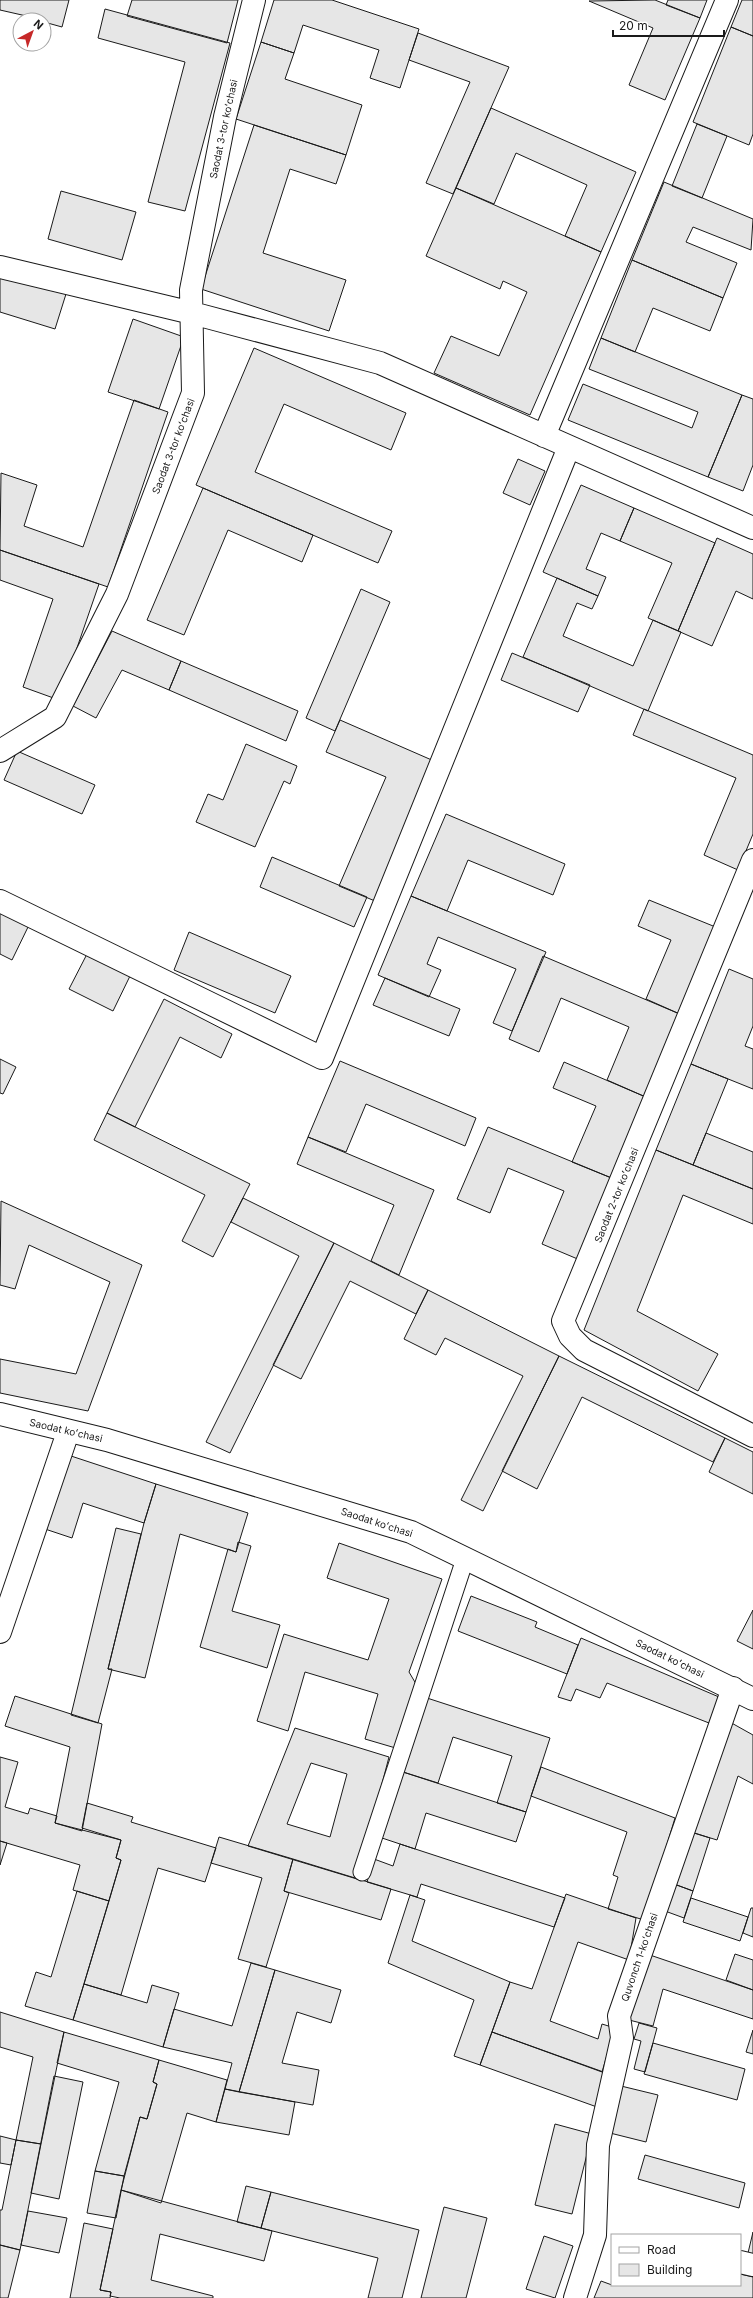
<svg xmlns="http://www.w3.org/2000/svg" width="753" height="2298" viewBox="0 0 753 2298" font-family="Inter,sans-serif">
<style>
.building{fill:#e6e6e6;stroke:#1a1a1a;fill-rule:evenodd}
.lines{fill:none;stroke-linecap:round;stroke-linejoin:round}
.lane-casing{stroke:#1a1a1a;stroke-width:19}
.street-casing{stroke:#1a1a1a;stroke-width:24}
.secondary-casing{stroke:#1a1a1a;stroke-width:24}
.lane{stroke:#fff;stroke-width:17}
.street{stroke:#fff;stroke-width:22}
.secondary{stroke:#fff;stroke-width:22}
.labels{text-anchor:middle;stroke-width:3;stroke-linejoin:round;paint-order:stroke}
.street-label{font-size:10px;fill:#1a1a1a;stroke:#fff}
</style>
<rect width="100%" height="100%" fill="#fff"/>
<path class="building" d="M 0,0 L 69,0 L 62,27 L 44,22 L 44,20 L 0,10 Z
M 132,0 L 238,0 L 227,43 L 127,16 Z
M 274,0 L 332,0 L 419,29 L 400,88 L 370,78 L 379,50 L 303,25 L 294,53 L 261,42 Z
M 655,0 L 700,18 L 665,100 L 629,85 L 653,28 L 589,1 Z
M 668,0 L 707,0 L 700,18 L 666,5 Z
M 742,0 L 753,0 L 753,36 L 731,27 Z
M 105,9 L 230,43 L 185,211 L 148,202 L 185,62 L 98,38 Z
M 731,27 L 753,36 L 753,134 L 749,145 L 693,122 Z
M 418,33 L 509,67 L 453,194 L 426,183 L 470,82 L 409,60 Z
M 261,42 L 294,53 L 285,79 L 362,105 L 346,155 L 236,119 Z
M 491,108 L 636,172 L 601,252 L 565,236 L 587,185 L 516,153 L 494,204 L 456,188 Z
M 697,124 L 727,136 L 702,198 L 672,186 Z
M 254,125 L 346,155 L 336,184 L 290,169 L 263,253 L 346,280 L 329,331 L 201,289 Z
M 664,182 L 753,219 L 751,250 L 693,227 L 686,242 L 737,263 L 723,298 L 632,260 Z
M 456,188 L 601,252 L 530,415 L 434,373 L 451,336 L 499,356 L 527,292 L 503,281 L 500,289 L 426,256 Z
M 61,191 L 136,212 L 122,260 L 48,239 Z
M 632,260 L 723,298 L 710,331 L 653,308 L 635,352 L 601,338 Z
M 0,274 L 66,294 L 55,329 L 0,312 Z
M 133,319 L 184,337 L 159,409 L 108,392 Z
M 601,338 L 742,395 L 708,477 L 568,420 L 583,384 L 692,428 L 698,412 L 589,369 Z
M 254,348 L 406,413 L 391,450 L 284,404 L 255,472 L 392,531 L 378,563 L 196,485 Z
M 742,395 L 753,399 L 753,465 L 743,491 L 708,477 Z
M 134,400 L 168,412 L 108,587 L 0,550 L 1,473 L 37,485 L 24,526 L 83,547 Z
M 518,459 L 545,471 L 530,505 L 503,493 Z
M 581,485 L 634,508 L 620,541 L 601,533 L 586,569 L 606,577 L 598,596 L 543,572 Z
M 203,488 L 313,535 L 302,562 L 228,530 L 184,635 L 147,620 Z
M 634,508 L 715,543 L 678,631 L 648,618 L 672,563 L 620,541 Z
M 717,538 L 753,554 L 753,599 L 736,591 L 712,646 L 678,631 Z
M 0,550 L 99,584 L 59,700 L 23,687 L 53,599 L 0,580 Z
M 557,578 L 598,596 L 592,609 L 577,603 L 563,636 L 633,666 L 653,620 L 681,632 L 648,711 L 523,657 Z
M 361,589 L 390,602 L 335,731 L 306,718 Z
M 112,631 L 181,661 L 169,690 L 122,670 L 96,718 L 73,706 Z
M 512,653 L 590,685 L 578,712 L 501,680 Z
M 181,661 L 298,711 L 286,741 L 169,690 Z
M 644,709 L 753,755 L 753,834 L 738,870 L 704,855 L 736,778 L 633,735 Z
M 340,720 L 434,761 L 375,901 L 339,886 L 386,777 L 326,752 Z
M 246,744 L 297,766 L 290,784 L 284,781 L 255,847 L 196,822 L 208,794 L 223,800 Z
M 17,751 L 95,785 L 82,814 L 4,780 Z
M 446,814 L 565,864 L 553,895 L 468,860 L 447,911 L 411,896 Z
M 272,857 L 367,897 L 354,927 L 260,887 Z
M 411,896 L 546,952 L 512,1031 L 493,1023 L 516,969 L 438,937 L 427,964 L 441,970 L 429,997 L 378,975 Z
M 649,900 L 718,928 L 682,1015 L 646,999 L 671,940 L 638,926 Z
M 0,911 L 29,925 L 12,960 L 0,954 Z
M 189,932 L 291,976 L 275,1013 L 174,970 Z
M 87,954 L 130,976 L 113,1011 L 69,989 Z
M 543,956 L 682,1015 L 648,1098 L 607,1080 L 629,1027 L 561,998 L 539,1052 L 509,1039 Z
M 729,969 L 753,979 L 753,1026 L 745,1046 L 753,1049 L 753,1089 L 691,1064 Z
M 385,978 L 460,1009 L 449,1036 L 373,1005 Z
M 164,999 L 232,1034 L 221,1058 L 180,1037 L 135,1127 L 107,1113 Z
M 0,1059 L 16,1067 L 3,1094 L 0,1093 Z
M 340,1061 L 476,1118 L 465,1146 L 366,1104 L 346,1152 L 308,1137 Z
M 564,1062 L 648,1098 L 614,1179 L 572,1162 L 596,1106 L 553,1088 Z
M 691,1064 L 728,1079 L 693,1165 L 656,1150 Z
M 107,1113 L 250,1184 L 213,1257 L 182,1241 L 205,1195 L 94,1140 Z
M 488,1127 L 614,1179 L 580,1260 L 542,1244 L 564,1191 L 508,1168 L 490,1213 L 457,1199 Z
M 706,1133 L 753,1152 L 753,1189 L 693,1165 Z
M 308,1137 L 434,1190 L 399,1275 L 371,1261 L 394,1205 L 297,1164 Z
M 656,1150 L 753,1189 L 753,1224 L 683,1195 L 637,1311 L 718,1354 L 698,1391 L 584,1330 Z
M 243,1198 L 334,1243 L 230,1453 L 206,1442 L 299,1256 L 231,1222 Z
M 1,1201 L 142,1265 L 88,1411 L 0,1393 L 0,1359 L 76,1374 L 110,1282 L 29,1245 L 15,1289 L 0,1285 Z
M 334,1243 L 428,1290 L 416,1314 L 350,1281 L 301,1379 L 273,1365 Z
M 428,1290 L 559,1356 L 483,1511 L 461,1500 L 523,1376 L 445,1338 L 436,1355 L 404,1339 Z
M 559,1356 L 725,1438 L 713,1462 L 582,1397 L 537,1489 L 502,1471 Z
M 725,1438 L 753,1452 L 753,1494 L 709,1472 Z
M 68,1455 L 156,1484 L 144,1523 L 83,1503 L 72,1538 L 45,1529 Z
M 156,1484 L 248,1513 L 236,1552 L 180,1534 L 145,1678 L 108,1669 L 144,1523 Z
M 116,1528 L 141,1534 L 108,1669 L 112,1669 L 98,1723 L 71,1715 Z
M 238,1542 L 251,1546 L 232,1611 L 280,1625 L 267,1668 L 200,1647 L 228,1549 L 236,1552 Z
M 339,1543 L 442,1579 L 409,1672 L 419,1689 L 399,1749 L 365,1739 L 378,1694 L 305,1672 L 288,1731 L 257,1721 L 284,1634 L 368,1660 L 389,1599 L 327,1578 Z
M 471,1596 L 537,1622 L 535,1627 L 578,1645 L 567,1674 L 458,1631 Z
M 753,1610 L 753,1649 L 737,1641 Z
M 581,1638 L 719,1697 L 709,1723 L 607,1683 L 600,1698 L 576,1689 L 571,1701 L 558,1697 Z
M 15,1696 L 102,1724 L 82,1831 L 55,1823 L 70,1747 L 5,1726 Z
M 427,1698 L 550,1738 L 526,1812 L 497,1803 L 512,1756 L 453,1737 L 438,1783 L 403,1772 Z
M 728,1721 L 753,1735 L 753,1784 L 738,1776 L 717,1840 L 691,1832 Z
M 295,1728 L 389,1757 L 357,1879 L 248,1846 ZM 311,1763 L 347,1774 L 330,1837 L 287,1824 Z
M 0,1757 L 18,1762 L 5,1807 L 28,1814 L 30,1808 L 57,1816 L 55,1823 L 121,1840 L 116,1858 L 121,1860 L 109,1901 L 73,1890 L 80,1865 L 0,1841 Z
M 541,1767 L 675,1818 L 644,1920 L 608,1909 L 618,1877 L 613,1875 L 627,1832 L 531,1796 Z
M 403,1772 L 526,1812 L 516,1842 L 426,1813 L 415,1849 L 382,1838 Z
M 87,1803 L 133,1817 L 131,1822 L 216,1848 L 205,1882 L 158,1868 L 121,1995 L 84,1984 L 121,1860 L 116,1858 L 121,1840 L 82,1828 Z
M 691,1832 L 710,1838 L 693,1891 L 674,1884 Z
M 219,1837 L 293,1859 L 284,1891 L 289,1893 L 266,1967 L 238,1959 L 262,1878 L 211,1863 Z
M 0,1841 L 7,1843 L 0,1865 Z
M 400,1844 L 565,1898 L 554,1927 L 421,1884 L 417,1897 L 367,1882 L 374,1859 L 393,1866 Z
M 293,1859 L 391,1889 L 381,1920 L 284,1891 Z
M 674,1884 L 693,1891 L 684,1918 L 665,1911 Z
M 77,1891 L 109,1901 L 73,2020 L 25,2006 L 36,1972 L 51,1977 Z
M 566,1894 L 636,1918 L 629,1960 L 578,1942 L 550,2021 L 598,2039 L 602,2024 L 615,2028 L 602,2072 L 492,2032 L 510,1982 L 532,1989 Z
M 410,1895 L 425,1900 L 412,1941 L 510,1982 L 480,2065 L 454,2056 L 474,2000 L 388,1963 Z
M 691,1898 L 748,1917 L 740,1941 L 683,1922 Z
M 751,1908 L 753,1908 L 753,1937 L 743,1933 Z
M 644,1953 L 753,1990 L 753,2019 L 663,1989 L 653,2026 L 625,2019 Z
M 735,1954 L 753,1960 L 753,1990 L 726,1980 Z
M 251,1963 L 275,1970 L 239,2092 L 225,2089 L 232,2063 L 163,2047 L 174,2009 L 232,2026 Z
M 275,1970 L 341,1990 L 331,2023 L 297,2012 L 282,2063 L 319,2070 L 313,2105 L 239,2092 Z
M 84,1984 L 147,2003 L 152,1985 L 179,1993 L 163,2047 L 73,2020 Z
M 0,2012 L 64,2032 L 41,2144 L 16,2140 L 33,2057 L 0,2047 Z
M 639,2023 L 657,2028 L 645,2072 L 634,2069 L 641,2041 L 634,2039 Z
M 753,2030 L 753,2054 L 746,2052 Z
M 64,2032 L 159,2060 L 153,2082 L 157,2084 L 147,2119 L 140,2117 L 124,2176 L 95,2171 L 119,2082 L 57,2063 Z
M 492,2032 L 609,2074 L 597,2107 L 480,2065 Z
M 653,2043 L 745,2069 L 737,2100 L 644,2074 Z
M 159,2060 L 227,2080 L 216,2122 L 187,2113 L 161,2203 L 121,2190 L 140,2117 L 147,2119 L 157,2084 L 153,2082 Z
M 54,2076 L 83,2082 L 59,2199 L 31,2193 Z
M 621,2086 L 658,2095 L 646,2142 L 610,2133 Z
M 225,2089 L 295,2102 L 289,2135 L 216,2122 Z
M 555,2124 L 592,2134 L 572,2214 L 535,2205 Z
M 0,2136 L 16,2140 L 11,2165 L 0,2163 Z
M 16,2140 L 41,2144 L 20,2250 L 0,2245 L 0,2210 L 2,2210 Z
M 645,2155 L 745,2183 L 739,2208 L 638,2179 Z
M 95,2171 L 124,2176 L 116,2218 L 87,2213 Z
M 246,2186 L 271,2192 L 261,2228 L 237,2222 Z
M 121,2190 L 272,2231 L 264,2261 L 160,2234 L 151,2280 L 213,2296 L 213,2298 L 120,2298 L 110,2296 L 111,2292 L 100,2290 Z
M 271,2192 L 419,2230 L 402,2298 L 368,2298 L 378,2258 L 261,2228 Z
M 444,2207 L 487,2218 L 466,2298 L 421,2298 Z
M 28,2211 L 67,2218 L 59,2253 L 21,2245 Z
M 84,2223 L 113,2229 L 100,2290 L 111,2292 L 110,2298 L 70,2298 Z
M 753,2232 L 753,2254 L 748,2253 Z
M 544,2236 L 573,2246 L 555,2298 L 526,2289 Z
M 0,2245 L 20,2250 L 8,2298 L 0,2298 Z
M 740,2274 L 753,2277 L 753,2298 L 594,2298 L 601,2281 L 612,2285 L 740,2285 Z"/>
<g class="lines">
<defs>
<path id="lane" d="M 362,1872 L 465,1559"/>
<path id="street" d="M 0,267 L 192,313 L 380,363 L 753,528
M 544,436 L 727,0
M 0,751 L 55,717 L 117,594 L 193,393 L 191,290 L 225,117 L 254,0
M 753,860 L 563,1321 L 570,1336 L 584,1350 L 753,1436
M 0,901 L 322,1058 L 569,447
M 0,1632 L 68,1432
M 740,2262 L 753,2265
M 575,2298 L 595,2235 L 598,2145 L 622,2038 L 619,2016 L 733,1688"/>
<path id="secondary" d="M 0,1414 L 107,1440 L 411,1532 L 753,1699"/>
</defs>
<use href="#lane" class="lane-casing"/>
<use href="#street" class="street-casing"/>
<use href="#secondary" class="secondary-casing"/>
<use href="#lane" class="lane"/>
<use href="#street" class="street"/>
<use href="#secondary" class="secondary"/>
</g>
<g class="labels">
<g class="street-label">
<text transform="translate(223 129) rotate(-78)" y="4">Saodat 3-tor koʻchasi</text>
<text transform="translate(173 446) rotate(-69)" y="4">Saodat 3-tor koʻchasi</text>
<text transform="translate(616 1195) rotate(-68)" y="4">Saodat 2-tor koʻchasi</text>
<text transform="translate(66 1430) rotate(13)" y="4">Saodat koʻchasi</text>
<text transform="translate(377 1522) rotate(18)" y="4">Saodat koʻchasi</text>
<text transform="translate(670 1658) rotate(26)" y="4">Saodat koʻchasi</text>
<text transform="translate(639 1957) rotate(-71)" y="4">Quvonch 1-koʻchasi</text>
</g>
</g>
<rect x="611" y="2234" width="130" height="52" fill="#ffffff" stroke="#a3a3a3"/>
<rect x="619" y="2247" width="20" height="6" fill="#ffffff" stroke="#a3a3a3"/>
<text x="647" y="2254" font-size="12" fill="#1a1a1a">Road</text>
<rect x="619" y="2264" width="20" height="12" fill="#e6e6e6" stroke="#a3a3a3"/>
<text x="647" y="2274" font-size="12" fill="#1a1a1a">Building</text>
<g transform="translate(32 32) rotate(41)"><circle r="19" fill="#ffffff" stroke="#a3a3a3"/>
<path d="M0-3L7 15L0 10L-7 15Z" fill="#c62828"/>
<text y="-6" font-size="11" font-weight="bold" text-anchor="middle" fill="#1a1a1a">N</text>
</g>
<path d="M613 30v6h111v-6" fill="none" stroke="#1a1a1a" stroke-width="2"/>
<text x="619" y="30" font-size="12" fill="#1a1a1a" stroke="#ffffff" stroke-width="3" paint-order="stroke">20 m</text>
</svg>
